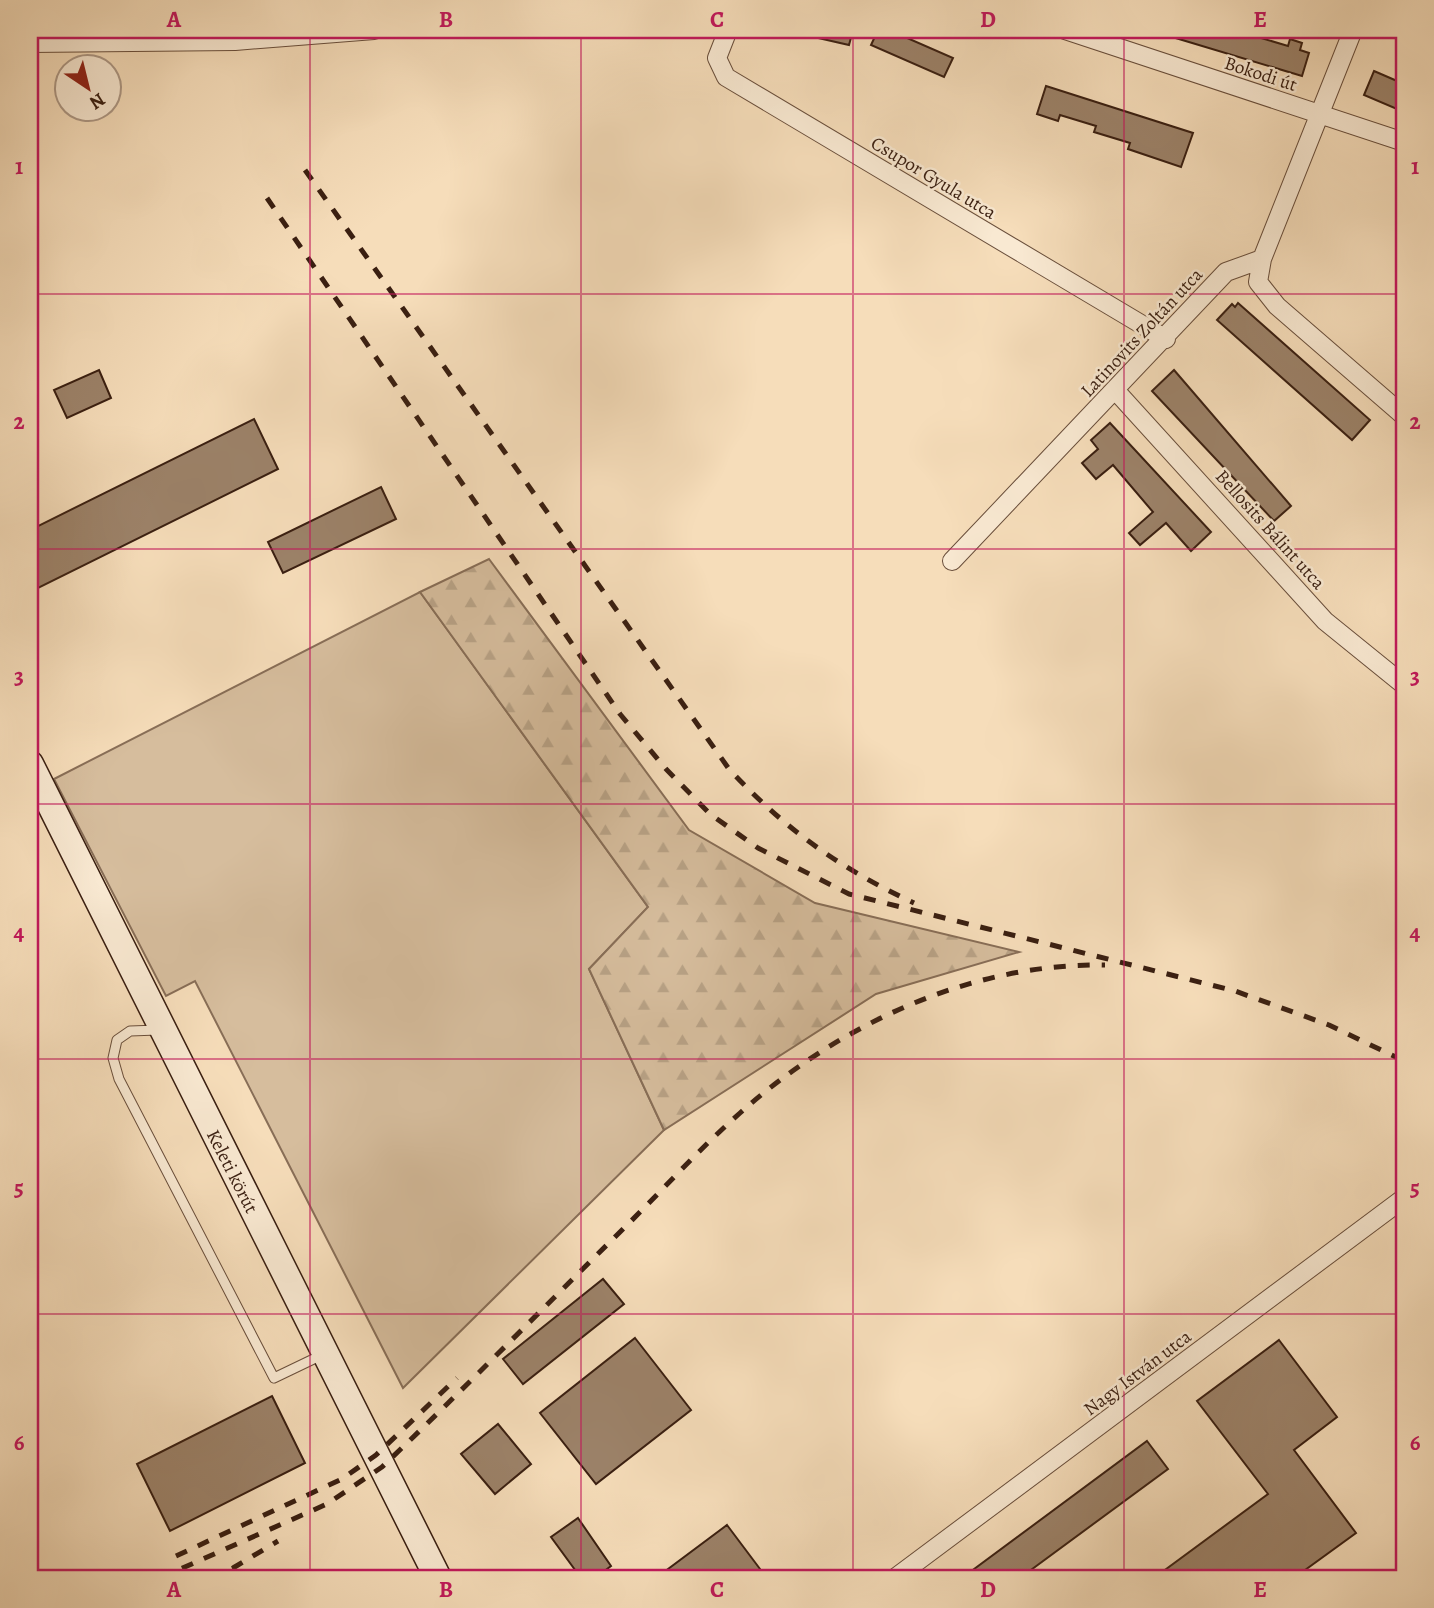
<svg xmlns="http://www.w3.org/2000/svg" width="1434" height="1608" viewBox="0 0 1434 1608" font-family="Alegreya,serif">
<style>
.grass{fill:#d6bd9d;stroke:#886e57;stroke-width:2}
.forest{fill:url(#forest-firs);stroke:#886e57;stroke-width:2}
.building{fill:#9c8269;stroke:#3a1f11;stroke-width:2}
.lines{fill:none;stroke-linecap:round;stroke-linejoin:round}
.service-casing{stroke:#694e3b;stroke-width:11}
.minor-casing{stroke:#694e3b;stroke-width:20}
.secondary-casing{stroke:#3a1f11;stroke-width:29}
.service{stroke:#f9e9d2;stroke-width:9}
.minor{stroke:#f9e9d2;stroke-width:18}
.secondary{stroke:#f9e9d2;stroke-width:26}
.rail{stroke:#3a1f11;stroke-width:5;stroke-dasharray:12 12;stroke-linecap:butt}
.grid{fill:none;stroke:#c2185b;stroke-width:2;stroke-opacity:0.55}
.labels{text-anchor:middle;stroke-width:5;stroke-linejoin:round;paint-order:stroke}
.street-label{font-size:19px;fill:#3a1f11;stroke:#f9e9d2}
.neatline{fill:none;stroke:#c2185b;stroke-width:2.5}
.grid-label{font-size:23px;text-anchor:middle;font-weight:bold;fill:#c2185b}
</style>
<defs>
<pattern id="forest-firs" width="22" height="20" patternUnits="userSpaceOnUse" patternTransform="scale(1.75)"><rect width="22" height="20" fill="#d6bd9d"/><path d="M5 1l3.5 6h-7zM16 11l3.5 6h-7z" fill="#b8a286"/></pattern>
</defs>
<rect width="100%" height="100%" fill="#f6ddba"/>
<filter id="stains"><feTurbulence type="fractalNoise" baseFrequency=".00286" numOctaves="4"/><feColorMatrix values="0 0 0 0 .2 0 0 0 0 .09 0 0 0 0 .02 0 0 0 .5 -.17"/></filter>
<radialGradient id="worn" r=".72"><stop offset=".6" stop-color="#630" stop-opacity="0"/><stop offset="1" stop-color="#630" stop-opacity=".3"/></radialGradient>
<path class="grass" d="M 420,592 L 648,907 L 589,969 L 664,1130 L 403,1388 L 195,981 L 166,996 L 54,779 Z"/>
<path class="forest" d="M 489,559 L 689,830 L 815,903 L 1019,952 L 876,994 L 664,1130 L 589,969 L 648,907 L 420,592 Z"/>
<path class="building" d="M 806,30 L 853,30 L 849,45 L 805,35 Z
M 878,30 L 889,30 L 953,58 L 944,77 L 871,45 Z
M 1160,30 L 1234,30 L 1288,46 L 1290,39 L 1302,43 L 1300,50 L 1309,53 L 1302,76 L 1159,33 Z
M 1374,71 L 1404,84 L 1404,112 L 1364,95 Z
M 1046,86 L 1193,133 L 1181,167 L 1128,149 L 1130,143 L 1094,132 L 1096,126 L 1060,115 L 1058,121 L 1037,114 Z
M 1238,303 L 1370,420 L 1352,440 L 1217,320 L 1232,304 L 1235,307 Z
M 99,370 L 111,398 L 67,418 L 54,390 Z
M 1174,370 L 1291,506 L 1274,521 L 1152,391 Z
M 254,419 L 278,469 L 30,592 L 30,530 Z
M 1110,423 L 1211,532 L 1191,551 L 1166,523 L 1140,545 L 1129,533 L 1153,512 L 1113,465 L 1096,479 L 1082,463 L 1098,449 L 1091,440 Z
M 381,487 L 396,519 L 283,573 L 268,542 Z
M 603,1279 L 624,1304 L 523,1384 L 503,1359 Z
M 635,1338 L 691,1410 L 596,1484 L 540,1413 Z
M 1279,1340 L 1337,1417 L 1294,1450 L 1356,1533 L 1294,1578 L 1154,1578 L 1268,1494 L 1197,1401 Z
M 272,1396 L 305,1463 L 170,1531 L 137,1464 Z
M 498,1424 L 531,1464 L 495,1494 L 461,1454 Z
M 1147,1441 L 1168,1469 L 1020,1578 L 962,1578 Z
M 578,1518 L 611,1566 L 595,1578 L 581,1578 L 551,1537 Z
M 727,1525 L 760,1569 L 748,1578 L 656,1578 Z"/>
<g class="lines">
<defs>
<path id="service" d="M 158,1030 L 130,1031 L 117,1040 L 113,1058 L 119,1079 L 274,1378 L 324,1354"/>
<path id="minor" d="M 728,30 L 717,58 L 726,77 L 1166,339
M 1065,30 L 1404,142
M 30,43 L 235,41 L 374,30
M 1262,259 L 1258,282 L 1277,306 L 1404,416
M 1116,391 L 1325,621 L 1404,685
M 952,561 L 1226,272 L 1262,259 L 1353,30
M 895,1578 L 1404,1198"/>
<path id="secondary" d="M 30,764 L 438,1578"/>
</defs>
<use href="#service" class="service-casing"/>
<use href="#minor" class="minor-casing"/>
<use href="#secondary" class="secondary-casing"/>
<use href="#service" class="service"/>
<use href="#minor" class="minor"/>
<use href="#secondary" class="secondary"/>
<path class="rail" d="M 305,170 L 729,769 C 785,829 839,868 914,903
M 267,198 L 620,714 L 666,769 L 710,814 L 758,848 L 849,894 L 1235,991 L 1329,1025 L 1404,1061
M 176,1556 L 342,1479 L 376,1455 L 457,1378
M 160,1578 L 327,1504 L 382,1467 C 463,1390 541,1310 620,1232 C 660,1193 698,1150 740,1113 C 840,1024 971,963 1105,965
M 210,1578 L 233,1568 L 278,1541"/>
</g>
<path class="grid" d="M 310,30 L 310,1578M 581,30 L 581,1578M 853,30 L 853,1578M 1124,30 L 1124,1578M 30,294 L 1404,294M 30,549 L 1404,549M 30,804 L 1404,804M 30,1059 L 1404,1059M 30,1314 L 1404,1314"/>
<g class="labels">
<g class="street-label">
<text transform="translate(1261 73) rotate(18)" y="7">Bokodi út</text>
<text transform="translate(934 177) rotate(31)" y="7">Csupor Gyula utca</text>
<text transform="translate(1141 332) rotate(-47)" y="7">Latinovits Zoltán utca</text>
<text transform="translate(1271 529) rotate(48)" y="7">Bellosits Bálint utca</text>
<text transform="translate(233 1171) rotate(63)" y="7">Keleti körút</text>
<text transform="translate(1137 1372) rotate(-37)" y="7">Nagy István utca</text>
</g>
</g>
<rect width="1434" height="1608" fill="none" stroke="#f6ddba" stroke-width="77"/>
<g transform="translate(88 88) rotate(145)"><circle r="33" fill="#f9e9d2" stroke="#ad9885" stroke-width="2"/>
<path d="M0-5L12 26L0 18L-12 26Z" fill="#8f2418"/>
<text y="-10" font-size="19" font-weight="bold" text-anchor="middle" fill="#3a1f11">N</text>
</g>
<rect x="38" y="38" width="1358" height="1532" class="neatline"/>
<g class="grid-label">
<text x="174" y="27">A</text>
<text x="446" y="27">B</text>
<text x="717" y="27">C</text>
<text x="988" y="27">D</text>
<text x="1260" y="27">E</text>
<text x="19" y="174">1</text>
<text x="1415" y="174">1</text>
<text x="19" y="429">2</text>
<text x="1415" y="429">2</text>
<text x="19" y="684">3</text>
<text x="1415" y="684">3</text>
<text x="19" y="940">4</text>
<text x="1415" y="940">4</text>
<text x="19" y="1195">5</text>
<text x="1415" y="1195">5</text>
<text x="19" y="1450">6</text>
<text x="1415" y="1450">6</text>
<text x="174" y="1597">A</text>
<text x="446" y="1597">B</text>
<text x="717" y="1597">C</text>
<text x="988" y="1597">D</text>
<text x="1260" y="1597">E</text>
</g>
<rect width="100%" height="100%" filter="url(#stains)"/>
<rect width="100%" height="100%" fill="url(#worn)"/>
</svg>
